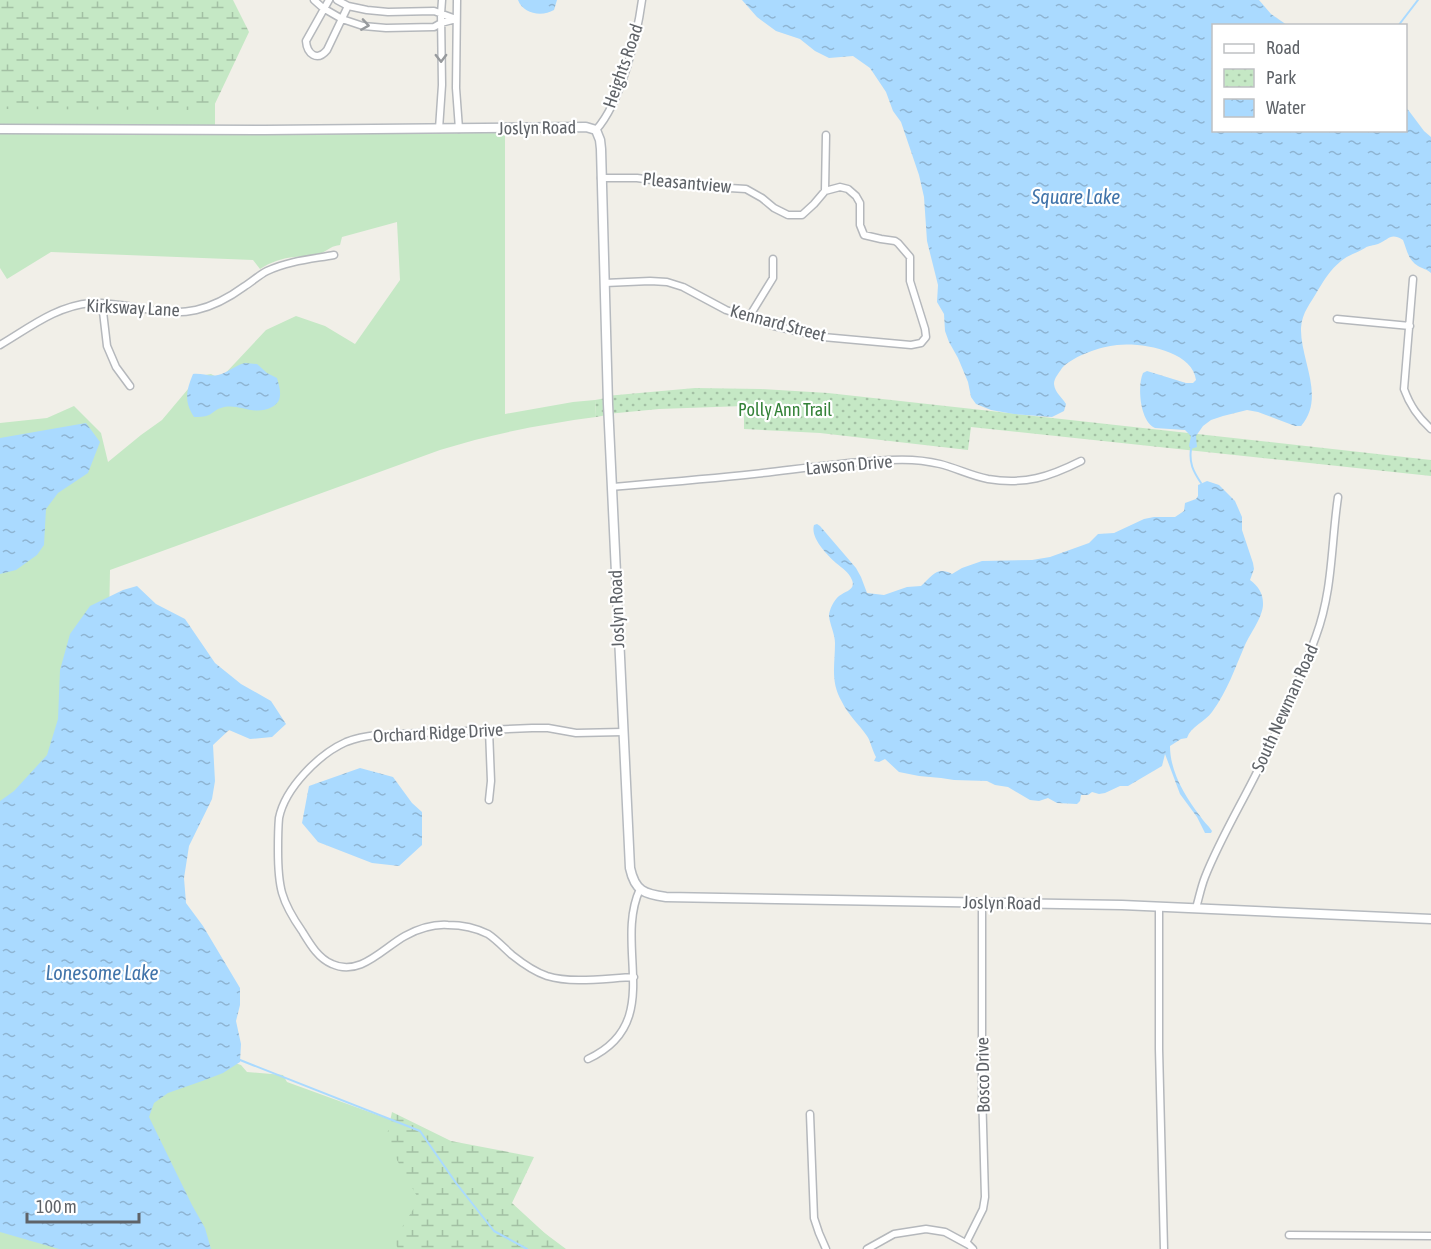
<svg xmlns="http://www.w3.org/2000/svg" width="1431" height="1249" viewBox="0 0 1431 1249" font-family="'Asap Condensed',sans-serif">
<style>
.grass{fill:#c5e8c5}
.wetland{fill:url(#wetland-marsh)}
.park{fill:url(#park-dots)}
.water{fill:url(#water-ripples)}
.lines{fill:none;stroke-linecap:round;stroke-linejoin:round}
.stream{stroke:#aadaff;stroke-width:2}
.street-casing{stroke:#b5b8bc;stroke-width:9}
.secondary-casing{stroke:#b6babf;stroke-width:11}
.street{stroke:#fff;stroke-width:6}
.secondary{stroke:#fff;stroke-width:8}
.oneway{stroke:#979a9d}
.labels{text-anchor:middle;stroke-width:4.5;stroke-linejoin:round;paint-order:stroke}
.street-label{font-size:18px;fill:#5f6368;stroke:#fff}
.park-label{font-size:18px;fill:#348238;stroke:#fff}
.water-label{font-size:20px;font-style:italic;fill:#4174aa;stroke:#fff}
</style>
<defs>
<pattern id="wetland-marsh" width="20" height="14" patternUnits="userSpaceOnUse" patternTransform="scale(1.5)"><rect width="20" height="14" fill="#c5e8c5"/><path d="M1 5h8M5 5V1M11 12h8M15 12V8" fill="none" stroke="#a3c0a4"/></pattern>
<pattern id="park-dots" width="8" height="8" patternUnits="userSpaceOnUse" patternTransform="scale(1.5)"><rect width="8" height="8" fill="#c5e8c5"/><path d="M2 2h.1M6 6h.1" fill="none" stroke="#a3c0a4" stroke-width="1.8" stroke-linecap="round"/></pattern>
<pattern id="water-ripples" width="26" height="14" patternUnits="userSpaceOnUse" patternTransform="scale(1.5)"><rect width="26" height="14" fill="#aadaff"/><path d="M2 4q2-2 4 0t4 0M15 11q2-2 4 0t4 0" fill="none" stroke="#8eb4d2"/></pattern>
</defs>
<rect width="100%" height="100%" fill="#f1efe8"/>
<path class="grass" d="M 0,0 L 215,0 L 215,134 L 505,133 L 505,414 L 573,402 L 595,400 L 596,417 C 543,424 491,434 440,450 L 110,570 L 109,621 L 177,999 L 211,1055 L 241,1065 L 247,1072 L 283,1075 L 287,1082 L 394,1121 L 566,1249 L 0,1249 L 0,423 L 47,418 L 74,406 L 101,433 L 108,462 L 141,435 L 162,420 L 199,376 L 211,374 L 220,379 L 266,330 L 296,316 L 325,326 L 355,344 L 400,280 L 397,222 L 342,237 L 340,245 C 329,246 324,254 314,256 C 308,258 302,256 295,257 C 282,258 271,262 260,269 L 253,260 L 51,252 L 7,279 L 0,268 Z"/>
<path class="wetland" d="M 0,0 L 233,0 L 249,32 L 212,110 L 0,109 Z
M 392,1112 L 451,1141 L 534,1157 L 512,1203 L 562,1249 L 398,1249 L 394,1240 L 419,1200 L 386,1140 Z"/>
<path class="park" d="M 695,388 L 761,389 L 828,393 L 1431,460 L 1431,476 L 971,427 L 968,450 L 820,433 L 744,429 L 744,406 L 659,409 L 607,414 L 607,415 L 596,417 L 595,400 L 606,398 L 606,396 Z"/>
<path class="water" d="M 518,0 L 557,0 L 554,10 C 542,17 523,14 518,0 Z
M 742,0 L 1259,0 L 1271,14 L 1287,25 L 1214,26 L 1214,130 L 1406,130 L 1406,107 L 1424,131 L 1431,137 L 1431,273 C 1427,269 1423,269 1418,266 C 1408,260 1407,250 1403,240 C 1390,232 1389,240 1378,244 C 1373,246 1369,245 1365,248 C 1357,253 1348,255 1341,261 C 1330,270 1325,279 1318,290 C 1311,303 1302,312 1301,328 C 1300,360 1326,397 1301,426 L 1295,426 L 1258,412 L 1247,410 L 1223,416 L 1211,420 L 1203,426 L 1196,436 L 1197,447 L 1191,449 L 1189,446 L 1191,436 L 1185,430 L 1155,428 C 1140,422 1137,386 1143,373 L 1147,371 L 1186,383 L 1193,383 L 1196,380 C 1193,351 1141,342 1117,345 C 1100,347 1075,355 1062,368 C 1059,373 1054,378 1054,384 C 1055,393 1062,397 1066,404 L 1064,411 L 1052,417 L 1014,414 L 991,410 L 976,404 L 971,397 L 968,382 L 958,358 L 949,342 L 945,331 L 944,314 L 937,302 L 938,285 L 927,241 L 924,197 L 919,175 L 901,122 L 893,111 L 886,92 L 870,68 L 853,56 L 829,58 L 815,51 L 800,39 L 776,31 L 757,17 Z
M 245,363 L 257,364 L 267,373 L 277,378 C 280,389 284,401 272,407 C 253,417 238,402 221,408 C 216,409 213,413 209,415 C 204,417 199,417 194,417 C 184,402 186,391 193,374 C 202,373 209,377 218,375 C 228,373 235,365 245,363 Z
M 86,423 L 100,442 L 88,473 L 58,493 L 46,509 L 44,545 L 37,555 L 16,570 L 0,574 L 0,438 Z
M 1207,481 L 1219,485 L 1235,501 L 1242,517 L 1242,530 L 1253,563 L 1254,569 L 1250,580 C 1258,586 1263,593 1263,603 C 1264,615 1250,634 1245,645 C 1235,668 1227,692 1212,712 C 1205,722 1191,726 1187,738 L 1181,739 L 1170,746 C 1170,772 1185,796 1200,816 C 1203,821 1208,825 1212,831 L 1211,833 L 1205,833 L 1197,817 L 1180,794 L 1165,754 L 1162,766 L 1128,786 L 1120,786 L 1105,793 L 1099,794 L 1092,792 L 1088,795 L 1081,795 L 1080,801 L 1077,804 L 1057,803 L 1048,798 L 1039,801 L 1030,800 L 1008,787 L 995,785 L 987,781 L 954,780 L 941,778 L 919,776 L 899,772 L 885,759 L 879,762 L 874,761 L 876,757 C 872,750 871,742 867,736 C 859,724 848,715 842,702 C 830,681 835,666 835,643 C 835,634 830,625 829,616 C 829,610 834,600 839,596 C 845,591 856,590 852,580 C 849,572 842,568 836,563 C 827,555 810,538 814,525 L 817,524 L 820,526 L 856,568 L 861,577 L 867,593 L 884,595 L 907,587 L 921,586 C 932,576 937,566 952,574 L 962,568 L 982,561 L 1032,560 L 1050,557 L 1089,543 L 1098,534 L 1114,533 L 1144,519 L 1154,517 L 1175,517 L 1184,511 L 1185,503 L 1196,499 L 1198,496 L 1198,485 Z
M 137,586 L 156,604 L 185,619 L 215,663 L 241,684 L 271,701 L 286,724 L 272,737 L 250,739 L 229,730 L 213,745 L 215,781 L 212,799 L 189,846 L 184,878 L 186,903 L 203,926 L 240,988 L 240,1005 L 236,1021 L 241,1044 L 240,1062 L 223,1073 L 205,1080 L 168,1093 L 154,1103 L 149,1117 L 192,1205 L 205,1228 L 211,1249 L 59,1249 L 0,1232 L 0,801 L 14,791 L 47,755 L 58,719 L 60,670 L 70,634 L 90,606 L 123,590 Z
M 360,768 L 393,777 L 412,803 L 422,812 L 422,845 L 399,866 L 372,863 L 318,842 L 302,823 L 309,786 Z"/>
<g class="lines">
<path class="stream" d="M 1398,26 L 1418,0
M 1191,449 C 1189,463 1193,471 1201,483
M 240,1060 L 420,1131 L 456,1183 L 494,1231 L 527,1249"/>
<defs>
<path id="street" d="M 314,0 L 323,8 L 342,19 L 363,26 L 386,28 L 434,27 L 441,23 L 456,19
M 329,0 L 306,41 C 307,54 317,62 327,50 L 348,6
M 337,0 L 348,6 L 367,10 L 388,12 L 434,11 L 456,19
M 457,0 L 456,88 L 459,129
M 439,129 L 442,85 L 441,14 L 442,0
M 596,130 C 621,102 637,37 642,0
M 601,178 L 637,178 L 696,186 L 746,189 L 762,198 L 774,208 L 788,215 L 802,215 L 814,204 L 825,191 L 840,187 L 848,189 L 856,196 L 860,203 L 860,225 L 864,235 L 881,239 L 895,241 L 898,243 L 910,257 L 910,281 L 925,329 L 926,337 L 921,343 L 911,345 L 823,337 L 774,326 L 726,310 L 683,287 L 667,282 L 650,281 L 605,283
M 825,191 L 826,135
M 1413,279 L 1404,389 C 1410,406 1418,417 1431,429
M 102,303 L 107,346 L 116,367 L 130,386
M 749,317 L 773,278 L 773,259
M 1337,319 L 1410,326
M 0,345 C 29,328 56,306 91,303 C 126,301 160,318 196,310 C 214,306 230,297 245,286 C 253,281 259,275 267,271 C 288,261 312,259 334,255
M 612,487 C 659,483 707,479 754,474 C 799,469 845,462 890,460 C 907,459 924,460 940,464 C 956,468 972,476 988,479 C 1025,485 1049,477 1081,461
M 623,732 L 576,733 L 548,728 L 532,728 L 377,735 C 367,736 356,738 346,742 C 319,754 285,788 279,818 C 278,829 278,840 278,850 C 278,887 281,901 302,931 C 310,944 318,958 332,964 C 360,977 383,948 405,936 C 418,929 433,924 448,925 C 462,925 476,928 488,934 C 497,940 504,948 512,955 C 522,963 535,972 547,976 C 573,984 607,978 634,977
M 489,800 L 491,781 L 489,730
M 1159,907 L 1159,1049 L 1164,1249
M 1196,908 C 1199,898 1201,887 1205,877 C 1220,839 1242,803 1260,766 C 1280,724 1300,681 1316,636 C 1333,590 1331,544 1338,497
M 588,1059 C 666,1023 613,947 640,889
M 810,1114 L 814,1218 L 819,1233 L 826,1249
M 1289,1235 L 1431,1236
M 966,1243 L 983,1209 L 985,1197 L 982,1090 L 982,903
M 867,1249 L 894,1234 L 926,1229 L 945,1232 L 969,1245 L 973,1249"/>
<path id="secondary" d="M 0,129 L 265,130 L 586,127 L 596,130 L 600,140 L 601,149 L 608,404 L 630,868 C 635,891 644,894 666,897 L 1122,905 L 1431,919"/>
</defs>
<use href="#street" class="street-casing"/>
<use href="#secondary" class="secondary-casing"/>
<use href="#street" class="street"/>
<use href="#secondary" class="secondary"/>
</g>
<defs><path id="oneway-chevron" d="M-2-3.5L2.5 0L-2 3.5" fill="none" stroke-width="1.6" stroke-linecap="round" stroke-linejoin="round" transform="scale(1.5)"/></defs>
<g class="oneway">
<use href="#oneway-chevron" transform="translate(365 25) rotate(9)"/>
<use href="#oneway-chevron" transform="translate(441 58) rotate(89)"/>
</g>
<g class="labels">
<g class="street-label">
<text transform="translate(623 66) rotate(-71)" y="6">Heights Road</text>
<text transform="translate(537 128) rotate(-1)" y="6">Joslyn Road</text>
<text transform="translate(687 183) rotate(5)" y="6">Pleasantview</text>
<text transform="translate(133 308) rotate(3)" y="6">Kirksway Lane</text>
<text transform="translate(778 323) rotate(15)" y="6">Kennard Street</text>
<text transform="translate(849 465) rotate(-5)" y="6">Lawson Drive</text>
<text transform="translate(617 609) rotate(-92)" y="6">Joslyn Road</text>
<text transform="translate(1285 708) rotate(-66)" y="6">South Newman Road</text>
<text transform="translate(438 733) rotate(-3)" y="6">Orchard Ridge Drive</text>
<text transform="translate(1002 903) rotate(1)" y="6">Joslyn Road</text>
<text transform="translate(983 1075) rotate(-91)" y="6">Bosco Drive</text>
</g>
<g class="park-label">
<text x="785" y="416">Polly Ann Trail</text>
</g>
<g class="water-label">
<text x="1076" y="204">Square Lake</text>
<text x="102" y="980">Lonesome Lake</text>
</g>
</g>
<rect x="1212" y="24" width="195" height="108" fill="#ffffff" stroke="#bfc1c3" stroke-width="1.5"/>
<rect x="1224" y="44" width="30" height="9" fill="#ffffff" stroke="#bfc1c3" stroke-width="1.5"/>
<text x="1266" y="54" font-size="18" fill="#5f6368">Road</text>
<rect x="1224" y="69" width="30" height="18" fill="url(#park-dots)" stroke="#bfc1c3" stroke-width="1.5"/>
<text x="1266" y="84" font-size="18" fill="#5f6368">Park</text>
<rect x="1224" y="99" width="30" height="18" fill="url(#water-ripples)" stroke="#bfc1c3" stroke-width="1.5"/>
<text x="1266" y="114" font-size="18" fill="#5f6368">Water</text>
<path d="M27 1213v9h112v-9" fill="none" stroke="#5f6368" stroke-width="3"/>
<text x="36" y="1213" font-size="18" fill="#5f6368" stroke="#ffffff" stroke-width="4.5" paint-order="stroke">100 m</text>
</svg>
